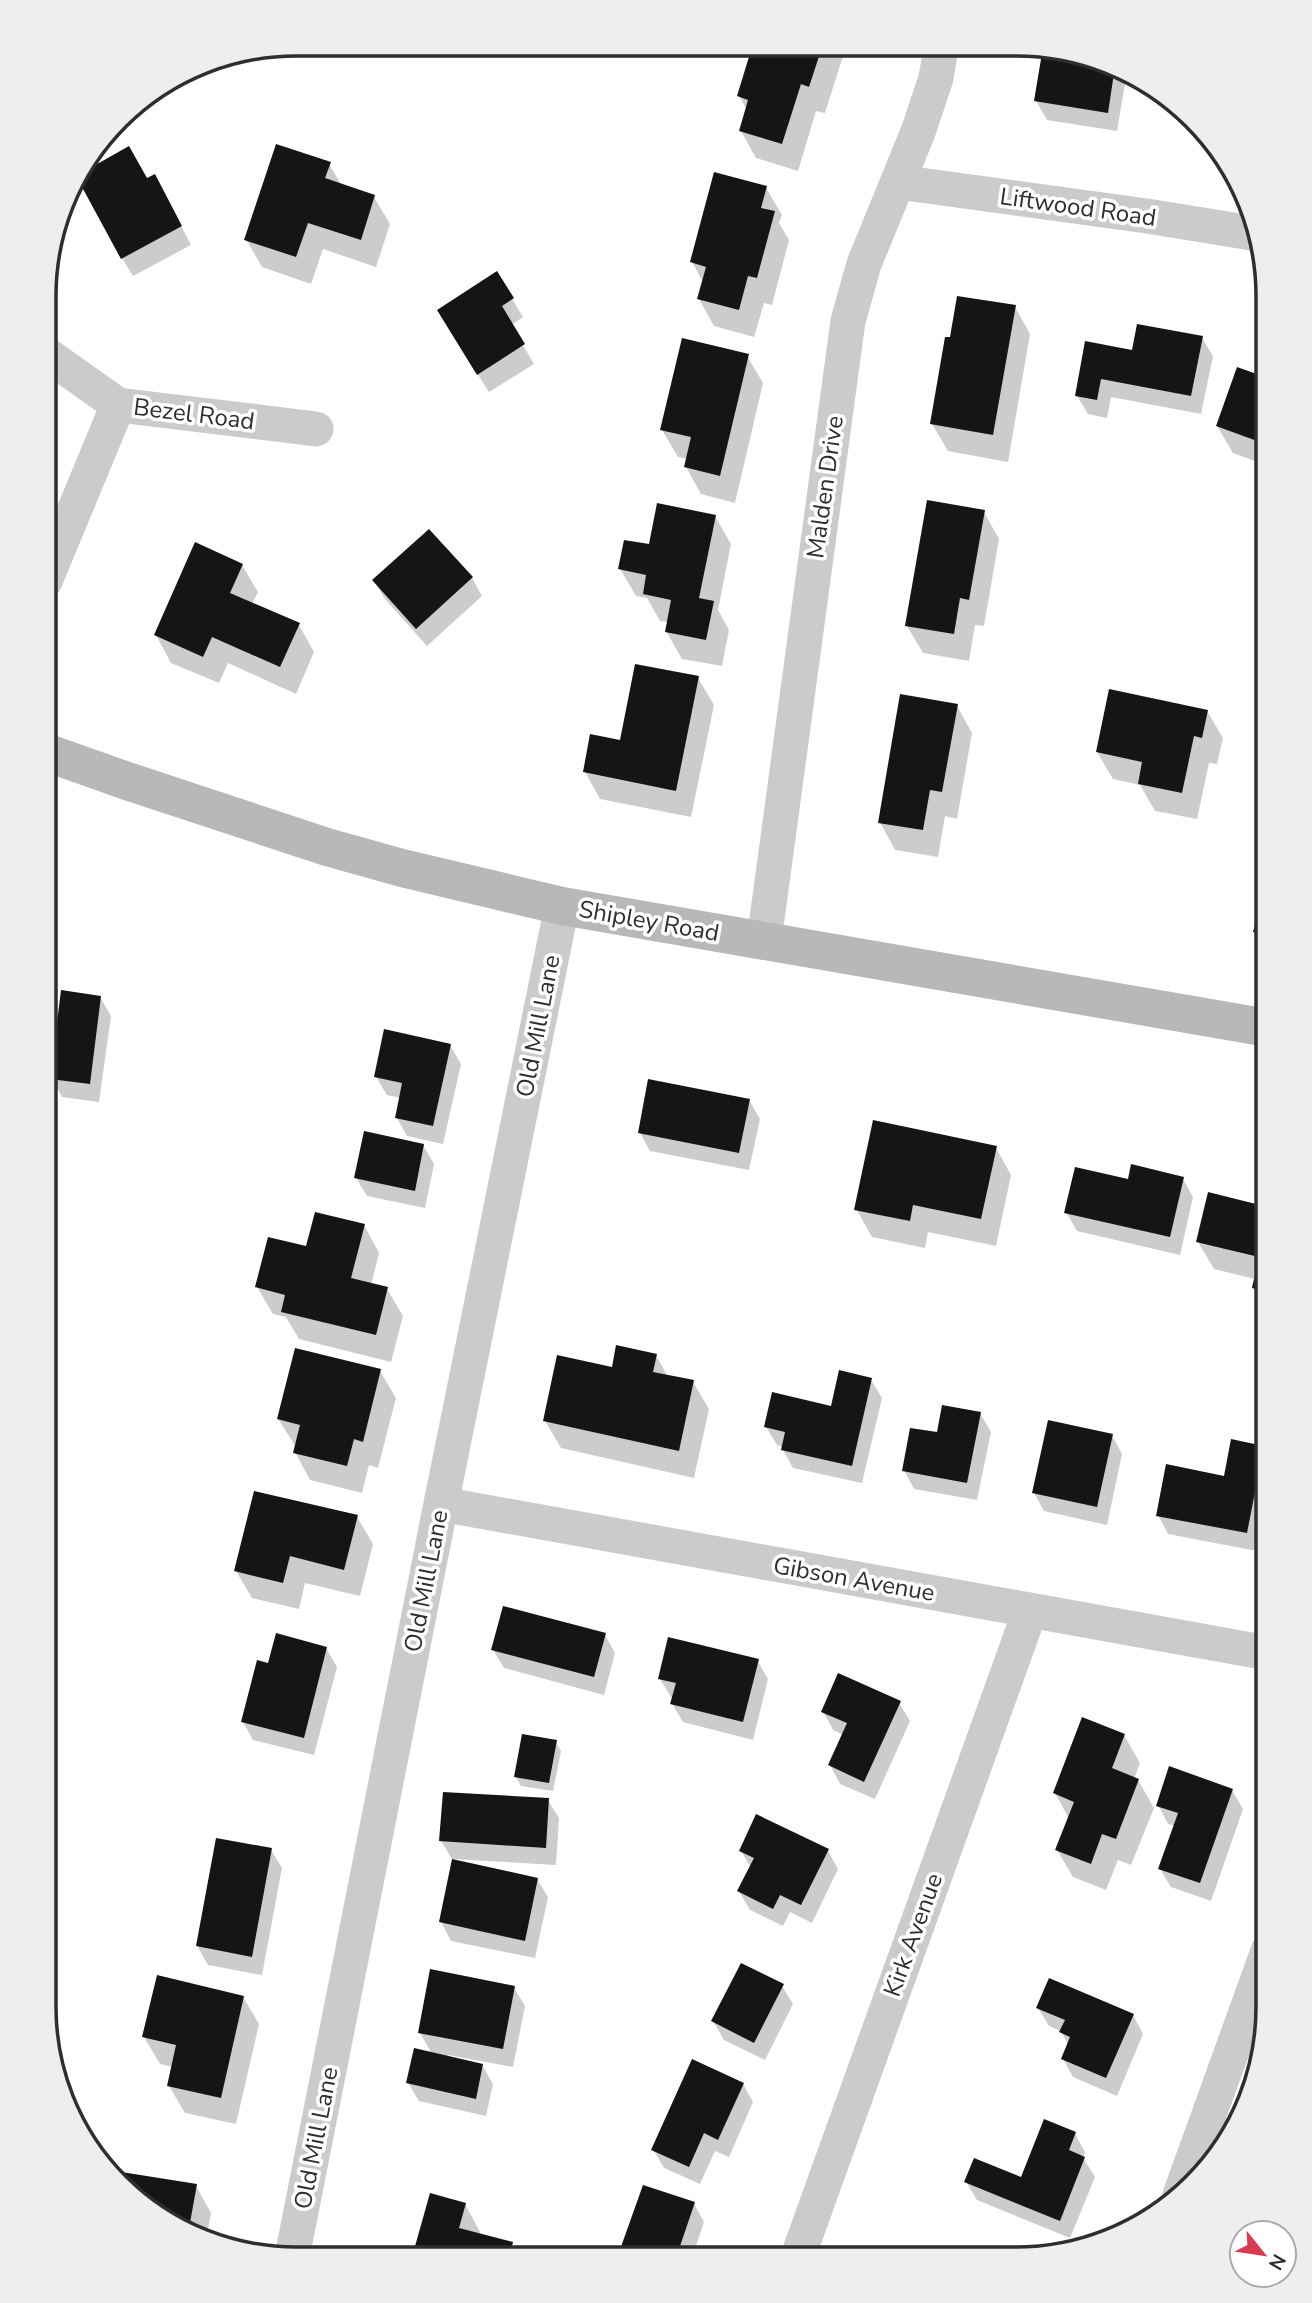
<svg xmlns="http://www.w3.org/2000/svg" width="1312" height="2303" viewBox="0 0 1312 2303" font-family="'Nunito Sans',sans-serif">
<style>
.shadow{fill:#0003}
.building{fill:#151515}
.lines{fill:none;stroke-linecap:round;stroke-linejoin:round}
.street{stroke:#cbcbcb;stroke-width:35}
.secondary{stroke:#b8b8b8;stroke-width:38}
.labels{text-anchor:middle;stroke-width:7;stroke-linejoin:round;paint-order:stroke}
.street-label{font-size:24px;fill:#2e2e2e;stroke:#fff}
.rim{fill:none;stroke:#2e2e2e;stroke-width:3.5}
</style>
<rect width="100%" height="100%" fill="#fff"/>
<path class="shadow" d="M 754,47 L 838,47 L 843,56 L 825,113 L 816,111 L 798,171 L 756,158 L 741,131 L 747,110 L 739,96 Z
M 1064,49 L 1126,78 L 1117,131 L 1047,120 L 1036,101 L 1063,58 Z
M 329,164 L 342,186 L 374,197 L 390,224 L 376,267 L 323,249 L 311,284 L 262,267 L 246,239 Z
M 147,180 L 165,195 L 191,245 L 133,276 L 122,258 Z
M 766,188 L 782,215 L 779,223 L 789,240 L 772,305 L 764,303 L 754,337 L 714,326 L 699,299 L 703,282 L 692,262 Z
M 497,274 L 523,317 L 511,325 L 534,364 L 489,392 L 449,329 Z
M 1015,307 L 1030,334 L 1008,462 L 948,451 L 932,424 Z
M 1202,338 L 1213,356 L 1201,414 L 1111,397 L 1107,418 L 1088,414 L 1077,396 L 1133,352 Z
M 747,356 L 763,383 L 735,503 L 701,494 L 686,467 L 688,459 L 678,457 L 662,430 Z
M 1238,369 L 1268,379 L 1268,466 L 1233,453 L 1217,426 Z
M 984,512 L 999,539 L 984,626 L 975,625 L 969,661 L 923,653 L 907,626 Z
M 715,516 L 731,544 L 718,610 L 729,630 L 722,666 L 682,659 L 666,631 L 668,622 L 660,621 L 647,598 L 636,596 L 620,569 L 650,546 Z
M 429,531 L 472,578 L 482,596 L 427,646 L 385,599 L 374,581 Z
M 242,565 L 258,592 L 252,604 L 299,625 L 314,652 L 296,694 L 228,663 L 219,683 L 171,663 L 156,635 Z
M 698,678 L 714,705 L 691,817 L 600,799 L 585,772 Z
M 957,706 L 972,733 L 957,819 L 945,816 L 938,857 L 895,850 L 880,822 Z
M 1207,711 L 1223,738 L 1217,764 L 1209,763 L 1197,819 L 1155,811 L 1140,785 L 1113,779 L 1097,752 Z
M 1268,889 L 1268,955 L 1255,932 Z
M 100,997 L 111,1016 L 99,1102 L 62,1097 L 52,1078 Z
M 450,1045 L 461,1064 L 443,1144 L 407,1136 L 397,1118 L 401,1098 L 387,1095 L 376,1077 Z
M 749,1100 L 760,1119 L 749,1170 L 650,1151 L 640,1133 Z
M 423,1145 L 434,1164 L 425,1208 L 367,1196 L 356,1178 Z
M 996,1148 L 1011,1175 L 996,1246 L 928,1232 L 925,1248 L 872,1237 L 856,1209 Z
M 1183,1179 L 1193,1197 L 1180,1255 L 1077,1231 L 1066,1212 L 1129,1182 Z
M 1268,1208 L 1268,1313 L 1253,1288 L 1255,1279 L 1214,1269 L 1198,1242 Z
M 364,1225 L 379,1253 L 371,1285 L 387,1289 L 403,1316 L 391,1362 L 299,1339 L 286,1317 L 273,1314 L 257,1287 L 307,1249 Z
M 656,1355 L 668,1377 L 693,1382 L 709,1409 L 694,1478 L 561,1448 L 545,1421 L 613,1369 Z
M 380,1371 L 396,1398 L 378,1468 L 369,1465 L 362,1493 L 310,1480 L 295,1452 L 296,1447 L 278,1419 Z
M 871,1380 L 882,1398 L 862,1483 L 793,1468 L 783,1450 L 783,1447 L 777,1445 L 766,1427 L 833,1408 Z
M 980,1413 L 991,1432 L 977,1500 L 914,1489 L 904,1470 Z
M 1112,1435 L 1122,1454 L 1107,1525 L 1044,1511 L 1034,1493 Z
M 1263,1448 L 1268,1456 L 1268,1495 L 1257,1551 L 1168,1534 L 1158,1515 L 1225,1478 Z
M 357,1517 L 373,1544 L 360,1596 L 305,1583 L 299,1609 L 252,1598 L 236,1571 Z
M 605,1635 L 615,1653 L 604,1695 L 504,1668 L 493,1650 Z
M 326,1648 L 337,1667 L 314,1755 L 253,1740 L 243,1722 Z
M 757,1660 L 768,1679 L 753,1740 L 683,1722 L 672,1704 L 674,1698 L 671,1697 L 660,1679 Z
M 899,1703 L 910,1721 L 875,1799 L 840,1784 L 830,1765 L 844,1735 L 833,1730 L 823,1711 Z
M 1124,1735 L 1140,1763 L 1134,1779 L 1138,1780 L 1154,1808 L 1131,1865 L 1118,1860 L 1106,1890 L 1073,1877 L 1057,1850 L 1069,1819 L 1055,1793 Z
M 556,1742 L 561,1751 L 553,1791 L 521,1786 L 516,1777 Z
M 1232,1790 L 1243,1809 L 1211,1901 L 1171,1887 L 1160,1869 L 1175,1826 L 1168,1824 L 1158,1805 Z
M 548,1800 L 559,1818 L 556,1865 L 452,1859 L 441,1841 Z
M 271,1850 L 282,1868 L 262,1975 L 208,1965 L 197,1946 Z
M 741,1851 L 828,1851 L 838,1869 L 812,1923 L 790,1912 L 783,1926 L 750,1910 L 739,1891 L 751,1868 Z
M 537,1879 L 548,1897 L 535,1958 L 451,1941 L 441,1922 Z
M 782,1986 L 793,2004 L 765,2060 L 724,2040 L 713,2021 Z
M 514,1988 L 525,2006 L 513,2067 L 448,2055 L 447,2058 L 482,2065 L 493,2084 L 486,2116 L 419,2101 L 408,2083 L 432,2054 L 420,2033 Z
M 243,1997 L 259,2024 L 236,2124 L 185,2113 L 169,2086 L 173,2067 L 160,2064 L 144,2037 Z
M 1038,2008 L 1133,2015 L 1143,2034 L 1117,2096 L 1073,2077 L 1063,2059 L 1068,2045 L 1061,2031 L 1049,2026 Z
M 743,2084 L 753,2102 L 729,2157 L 715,2151 L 700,2184 L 664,2168 L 653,2149 Z
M 1075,2134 L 1085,2152 L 1083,2158 L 1095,2177 L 1070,2238 L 977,2200 L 966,2182 L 1022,2179 Z
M 196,2186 L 211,2213 L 206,2240 L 185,2233 L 130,2197 Z
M 644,2187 L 694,2204 L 704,2222 L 692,2258 L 619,2258 Z
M 431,2195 L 465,2204 L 480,2232 L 479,2235 L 512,2244 L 520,2258 L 414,2257 Z
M 376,2253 L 391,2257 L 375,2257 Z"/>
<path class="building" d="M 752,47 L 822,47 L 809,87 L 801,84 L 782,144 L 739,131 L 748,100 L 737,96 Z
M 1062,49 L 1114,73 L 1108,113 L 1034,101 L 1042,53 L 1061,56 Z
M 276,144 L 331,162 L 325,178 L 375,195 L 361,240 L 308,223 L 296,257 L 244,240 Z
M 129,146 L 147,178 L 155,174 L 182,226 L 121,259 L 76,176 Z
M 714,172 L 767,186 L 761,208 L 775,211 L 757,278 L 748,276 L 739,310 L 697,299 L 706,267 L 690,262 Z
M 497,271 L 514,298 L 502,306 L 525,344 L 477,375 L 437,310 Z
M 957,296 L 1016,305 L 993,435 L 930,424 L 945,337 L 950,337 Z
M 1137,324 L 1203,336 L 1191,396 L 1101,379 L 1097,400 L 1075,396 L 1085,341 L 1132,350 Z
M 682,338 L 749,354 L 720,476 L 684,467 L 691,437 L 660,430 Z
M 1237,367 L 1268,378 L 1268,445 L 1216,426 Z
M 927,500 L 985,510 L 969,600 L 960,598 L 954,634 L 905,626 Z
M 657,503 L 716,515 L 699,598 L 714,601 L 706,640 L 665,632 L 671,600 L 643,594 L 646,575 L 618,569 L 624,540 L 649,544 Z
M 429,529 L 473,577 L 416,629 L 372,580 Z
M 195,542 L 243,564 L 230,593 L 300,623 L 280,667 L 212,637 L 203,657 L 154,635 Z
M 635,664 L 699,676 L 676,791 L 583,772 L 590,734 L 620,740 Z
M 1109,689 L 1208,710 L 1202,738 L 1194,736 L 1182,793 L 1138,784 L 1142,762 L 1096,752 Z
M 900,694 L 958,704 L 942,792 L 930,790 L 923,830 L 878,823 Z
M 1267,885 L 1268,885 L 1268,937 L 1253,932 Z
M 61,990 L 101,996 L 90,1084 L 50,1079 Z
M 384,1029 L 451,1044 L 433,1126 L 395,1118 L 402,1083 L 374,1077 Z
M 648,1079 L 750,1099 L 739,1153 L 638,1133 Z
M 873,1120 L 997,1146 L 981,1219 L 913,1205 L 910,1221 L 854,1210 Z
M 364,1131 L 424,1144 L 415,1191 L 354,1178 Z
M 1131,1164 L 1184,1177 L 1170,1237 L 1064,1213 L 1075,1167 L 1128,1179 Z
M 1208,1192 L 1268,1207 L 1268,1292 L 1252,1288 L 1259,1257 L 1196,1242 Z
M 315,1212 L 365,1224 L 351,1278 L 388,1287 L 376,1335 L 281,1312 L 285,1295 L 255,1287 L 268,1237 L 306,1246 Z
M 616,1345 L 657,1354 L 653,1372 L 694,1380 L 679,1451 L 543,1421 L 557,1355 L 612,1367 Z
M 295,1348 L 381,1369 L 363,1442 L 354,1439 L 347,1466 L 293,1453 L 300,1425 L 277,1419 Z
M 839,1370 L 872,1378 L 852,1466 L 781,1450 L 785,1432 L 764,1427 L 772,1392 L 831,1406 Z
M 942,1405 L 981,1412 L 967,1483 L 902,1471 L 910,1428 L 937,1432 Z
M 1048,1420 L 1113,1434 L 1097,1507 L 1032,1493 Z
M 1231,1439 L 1264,1446 L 1247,1533 L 1156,1516 L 1166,1464 L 1224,1476 Z
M 254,1491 L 358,1515 L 344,1570 L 290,1556 L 283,1583 L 234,1571 Z
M 503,1606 L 606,1633 L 594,1677 L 491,1650 Z
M 276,1633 L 327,1647 L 304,1738 L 241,1722 L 257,1660 L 268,1663 Z
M 668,1637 L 759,1659 L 743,1722 L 670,1704 L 676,1683 L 658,1679 Z
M 838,1673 L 901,1701 L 864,1782 L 828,1765 L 847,1723 L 821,1712 Z
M 1082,1717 L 1125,1734 L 1112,1768 L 1139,1779 L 1116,1839 L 1102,1834 L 1091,1864 L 1055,1850 L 1074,1802 L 1053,1793 Z
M 522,1734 L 557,1740 L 549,1783 L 514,1777 Z
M 1169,1766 L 1233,1789 L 1200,1883 L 1158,1869 L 1178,1813 L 1156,1806 Z
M 443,1792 L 549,1798 L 546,1848 L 439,1841 Z
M 756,1814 L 829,1849 L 801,1905 L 780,1895 L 773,1909 L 737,1891 L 754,1858 L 739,1851 Z
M 216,1838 L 272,1848 L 252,1957 L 196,1946 Z
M 452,1859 L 538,1878 L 525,1941 L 439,1922 Z
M 741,1963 L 784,1984 L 754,2043 L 711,2021 Z
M 430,1969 L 515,1986 L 503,2049 L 418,2033 Z
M 157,1975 L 244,1996 L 221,2098 L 167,2086 L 176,2045 L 142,2037 Z
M 1049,1978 L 1134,2014 L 1106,2078 L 1061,2059 L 1070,2037 L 1059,2032 L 1065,2020 L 1036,2008 Z
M 414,2048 L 483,2064 L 476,2099 L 406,2083 Z
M 692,2059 L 744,2083 L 718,2140 L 704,2133 L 689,2167 L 651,2150 Z
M 1044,2119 L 1076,2132 L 1069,2150 L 1085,2157 L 1060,2221 L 964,2182 L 974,2158 L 1021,2177 Z
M 115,2171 L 197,2184 L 188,2234 L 130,2197 L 114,2174 Z
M 643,2185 L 695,2202 L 676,2258 L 617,2258 Z
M 430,2193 L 466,2203 L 459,2228 L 513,2242 L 509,2258 L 412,2257 Z"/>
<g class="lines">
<path class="street" d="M 898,182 L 1147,216 L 1258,234
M 46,354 L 118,405 L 316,429
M 45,581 L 118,405
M 764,941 L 848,321 L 864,264 L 918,132 L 936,78 L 941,48
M 441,1504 L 1268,1653
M 1180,2195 L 1268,1951
M 292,2257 L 441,1504 L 562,906
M 797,2259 L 1030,1611"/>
<path class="secondary" d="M 45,752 L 130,782 L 327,847 L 402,868 L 562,906 L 1268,1028"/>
</g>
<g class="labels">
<g class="street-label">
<text transform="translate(1078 207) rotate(8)" y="8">Liftwood Road</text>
<text transform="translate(194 414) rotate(7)" y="8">Bezel Road</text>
<text transform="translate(825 487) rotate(-82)" y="8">Malden Drive</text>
<text transform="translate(649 921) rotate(10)" y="8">Shipley Road</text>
<text transform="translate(538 1026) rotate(-79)" y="8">Old Mill Lane</text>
<text transform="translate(854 1579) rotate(10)" y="8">Gibson Avenue</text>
<text transform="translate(426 1581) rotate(-79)" y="8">Old Mill Lane</text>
<text transform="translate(913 1935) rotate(-70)" y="8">Kirk Avenue</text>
<text transform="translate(316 2138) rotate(-79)" y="8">Old Mill Lane</text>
</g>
</g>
<path d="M0 0H1312V2303H0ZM296 56H1016A240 240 0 0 1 1256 296V2007A240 240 0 0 1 1016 2247H296A240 240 0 0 1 56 2007V296A240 240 0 0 1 296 56Z" fill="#eee" fill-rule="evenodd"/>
<path class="rim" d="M296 56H1016A240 240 0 0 1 1256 296V2007A240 240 0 0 1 1016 2247H296A240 240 0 0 1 56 2007V296A240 240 0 0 1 296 56Z"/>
<g transform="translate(1263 2254) rotate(120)"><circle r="33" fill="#ffffff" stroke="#ababab" stroke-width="2"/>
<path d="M0-5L12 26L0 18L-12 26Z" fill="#d93b50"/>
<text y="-10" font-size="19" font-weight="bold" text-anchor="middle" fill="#2e2e2e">N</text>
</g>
</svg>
